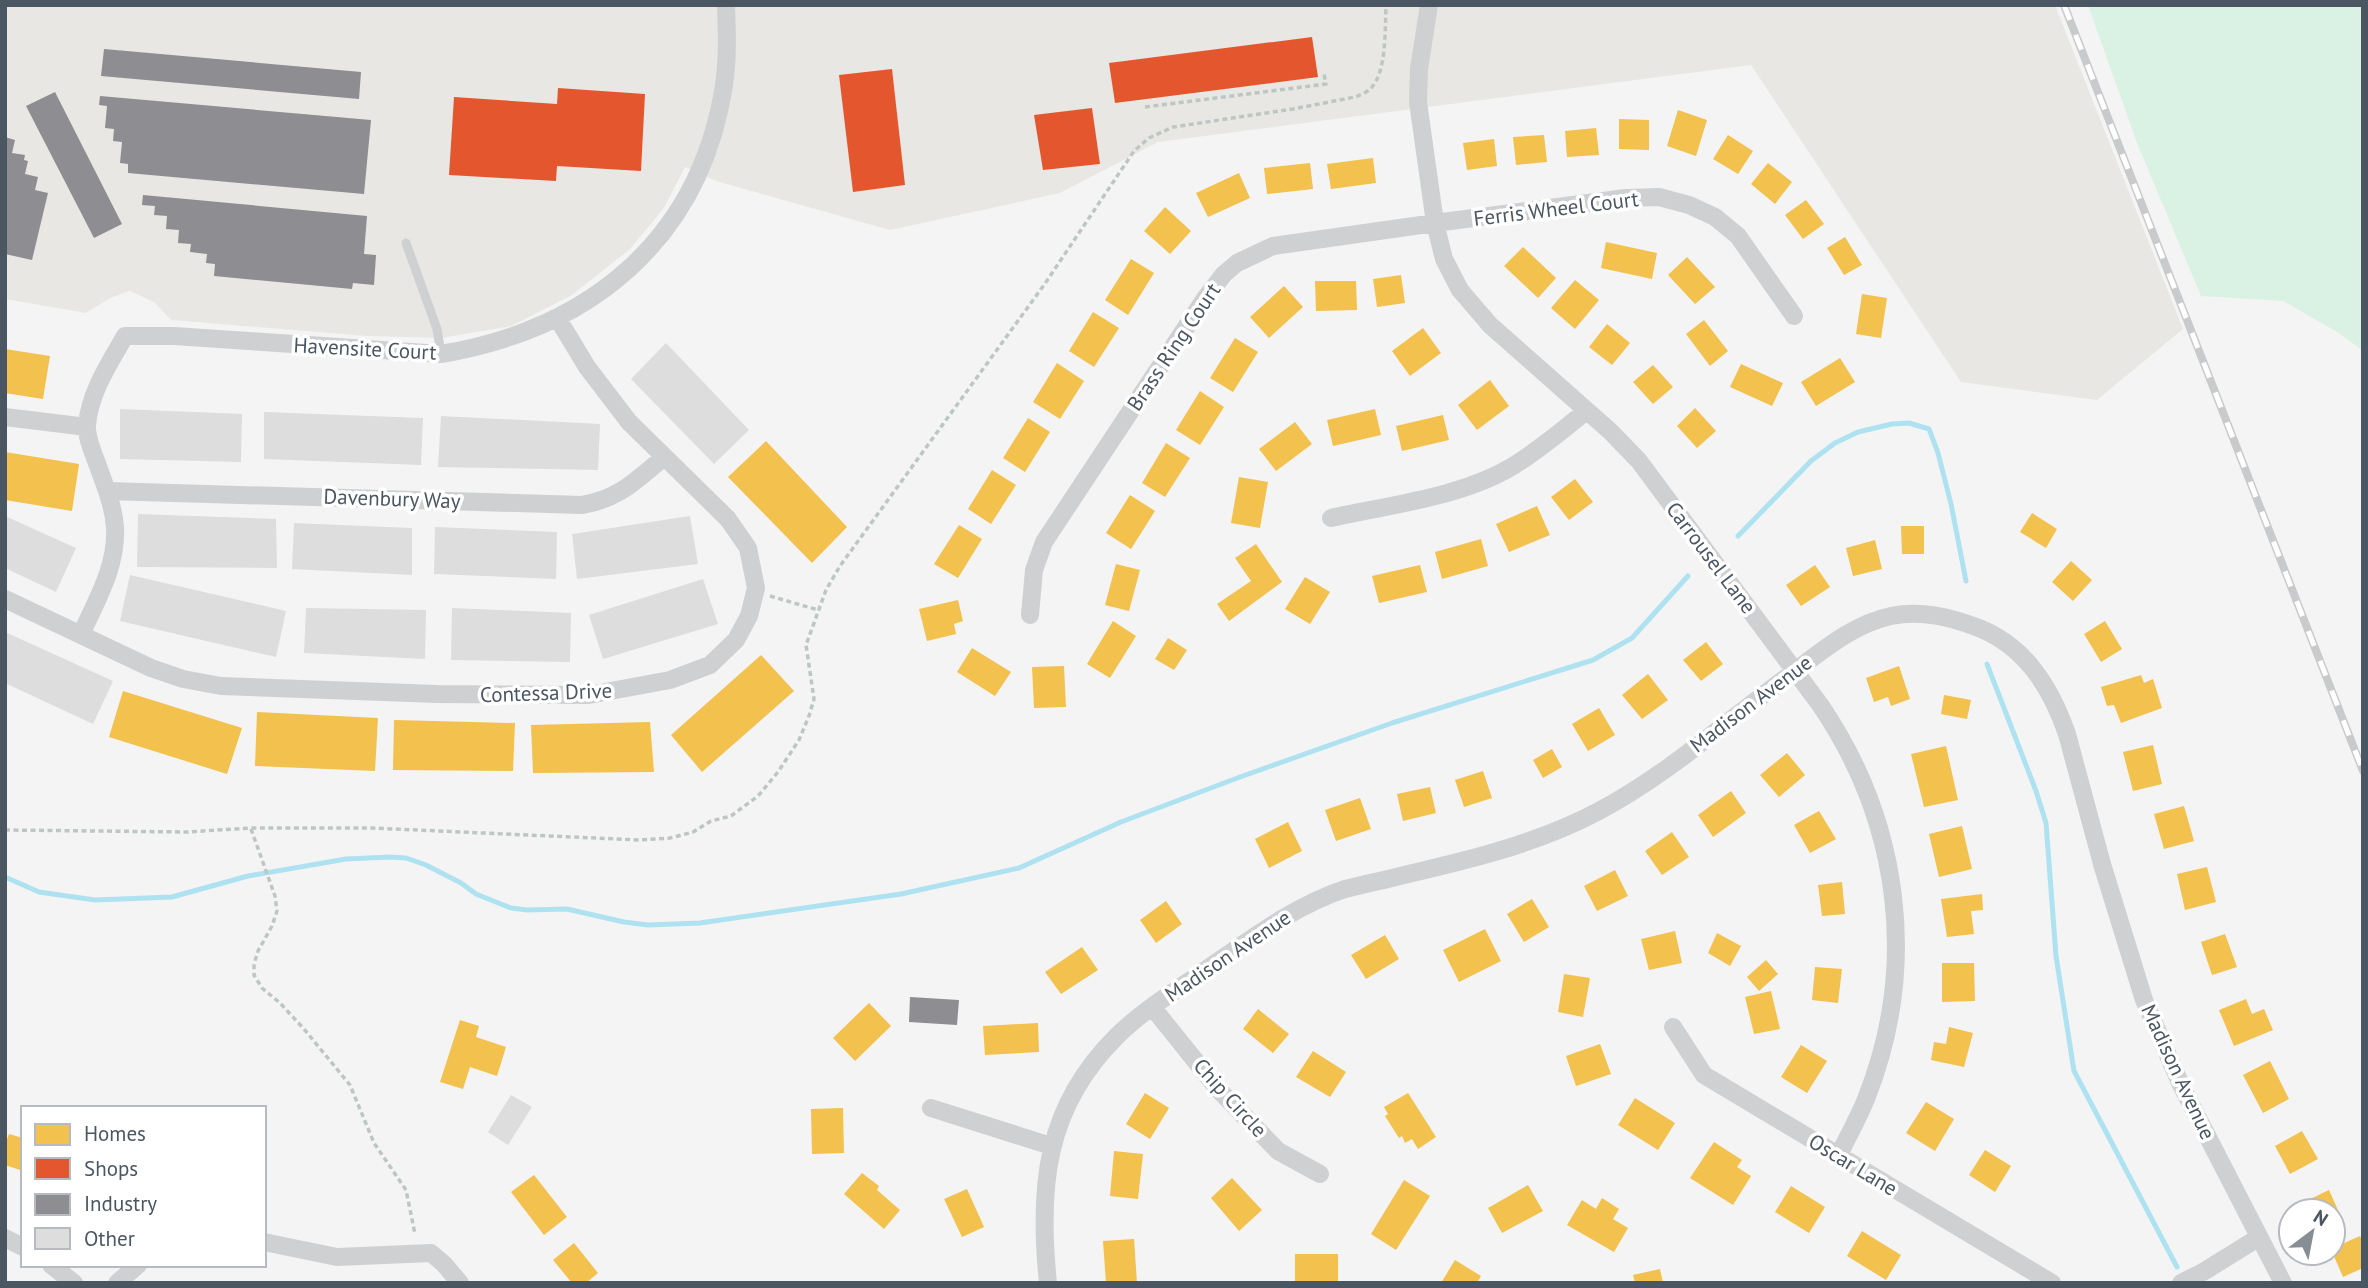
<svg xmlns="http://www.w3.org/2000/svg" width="2368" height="1288" viewBox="0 0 2368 1288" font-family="'PT Sans',sans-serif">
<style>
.commercial{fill:#e8e7e3}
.green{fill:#d9f2e3}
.homes{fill:#f2c14e}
.shops{fill:#e4572e}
.industry{fill:#8d8d92}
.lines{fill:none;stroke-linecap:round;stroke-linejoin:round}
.stream{stroke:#aee2f0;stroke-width:5}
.building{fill:#ddddde}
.path{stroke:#bcc7c4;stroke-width:3.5;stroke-dasharray:5 3.5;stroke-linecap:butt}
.lane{stroke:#ced0d2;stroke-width:9}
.street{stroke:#ced0d2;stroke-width:18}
.rail-casing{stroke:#c9cacc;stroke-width:8}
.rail{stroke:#fff;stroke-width:5;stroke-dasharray:16;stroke-linecap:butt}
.labels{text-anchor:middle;stroke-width:7;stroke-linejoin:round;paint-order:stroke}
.street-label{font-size:21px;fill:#4a5661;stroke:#fff}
</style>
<rect width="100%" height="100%" fill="#f4f4f4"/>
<path class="commercial" d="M 5,5 L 2055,5 L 2183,329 L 2097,400 L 1961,382 L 1751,65 L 1158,142 L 1060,193 L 890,230 L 716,181 L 685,167 L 664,208 L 630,249 L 572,295 L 511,326 L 441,338 L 367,336 L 171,320 L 154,302 L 130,291 L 110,298 L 86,313 L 5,299 Z"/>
<path class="green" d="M 2088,5 L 2363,5 L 2363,351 L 2339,333 L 2283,301 L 2201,296 L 2137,143 Z"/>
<path class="homes" d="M 1678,110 L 1707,120 L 1696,156 L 1667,146 Z
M 1619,119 L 1649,120 L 1649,150 L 1619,149 Z
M 1596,128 L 1599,155 L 1567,157 L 1565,131 Z
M 1544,135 L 1547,162 L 1516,165 L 1513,137 Z
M 1728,135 L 1753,151 L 1738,174 L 1713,159 Z
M 1494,139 L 1497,166 L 1467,170 L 1463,143 Z
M 1373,158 L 1376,183 L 1331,189 L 1327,164 Z
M 1310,163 L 1313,189 L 1267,194 L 1264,168 Z
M 1768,163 L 1792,182 L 1775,204 L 1751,184 Z
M 1239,173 L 1250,198 L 1208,217 L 1196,193 Z
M 1806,200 L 1824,224 L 1803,239 L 1785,215 Z
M 1165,207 L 1191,231 L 1170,254 L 1144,231 Z
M 1845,237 L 1862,265 L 1844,275 L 1827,248 Z
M 1606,242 L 1657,253 L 1652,279 L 1601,268 Z
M 1523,247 L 1556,278 L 1538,298 L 1504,266 Z
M 1687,257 L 1715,287 L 1695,304 L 1668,275 Z
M 1131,259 L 1154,273 L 1128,315 L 1105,300 Z
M 1401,275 L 1405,303 L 1377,307 L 1373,279 Z
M 1575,280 L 1599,300 L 1575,329 L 1551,308 Z
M 1315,281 L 1356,281 L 1357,310 L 1316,311 Z
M 1284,286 L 1303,307 L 1269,338 L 1250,317 Z
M 1862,294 L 1887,298 L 1881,338 L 1856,334 Z
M 1093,312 L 1119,328 L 1094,367 L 1069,351 Z
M 1704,320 L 1728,351 L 1710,366 L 1686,334 Z
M 1607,324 L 1630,343 L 1612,365 L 1589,347 Z
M 1423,328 L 1441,353 L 1410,376 L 1392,351 Z
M 1235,338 L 1258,352 L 1233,392 L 1210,378 Z
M 5,349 L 50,356 L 43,399 L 5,393 Z
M 1840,358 L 1855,382 L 1816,406 L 1801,382 Z
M 1057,363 L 1084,381 L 1060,419 L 1033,402 Z
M 1741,364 L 1783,383 L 1772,406 L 1730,387 Z
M 1653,365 L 1673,387 L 1653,404 L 1633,382 Z
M 1490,380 L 1509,406 L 1477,430 L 1458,405 Z
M 1200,391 L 1224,407 L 1200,445 L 1176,430 Z
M 1695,408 L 1716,431 L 1697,448 L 1677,426 Z
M 1375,409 L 1381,435 L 1333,446 L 1327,420 Z
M 1443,415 L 1449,440 L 1402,451 L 1396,426 Z
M 1028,418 L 1050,432 L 1025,472 L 1003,458 Z
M 1295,422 L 1312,444 L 1276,471 L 1259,449 Z
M 766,441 L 847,527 L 812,563 L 728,477 Z
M 1166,443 L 1190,458 L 1165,497 L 1142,483 Z
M 5,452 L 79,464 L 72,511 L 5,500 Z
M 992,470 L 1016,485 L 991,524 L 968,509 Z
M 1239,477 L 1268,482 L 1260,528 L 1231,523 Z
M 1575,479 L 1593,502 L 1569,520 L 1551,497 Z
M 1130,495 L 1155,511 L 1131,549 L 1106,533 Z
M 1537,506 L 1550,535 L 1509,552 L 1496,524 Z
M 2032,513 L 2057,529 L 2046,548 L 2020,532 Z
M 959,525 L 982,539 L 958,578 L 934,564 Z
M 1901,526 L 1924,526 L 1924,554 L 1902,554 Z
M 1481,539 L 1488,566 L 1442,579 L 1435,552 Z
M 1875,540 L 1882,569 L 1853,576 L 1846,548 Z
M 1256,544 L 1282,582 L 1229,621 L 1217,604 L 1251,581 L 1235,558 Z
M 2071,561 L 2092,580 L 2073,601 L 2052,582 Z
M 1116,564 L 1140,570 L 1129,611 L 1105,605 Z
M 1420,565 L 1427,592 L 1379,603 L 1372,576 Z
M 1815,565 L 1830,587 L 1801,606 L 1786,585 Z
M 1305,577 L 1330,592 L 1310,624 L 1285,609 Z
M 958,600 L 963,621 L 954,624 L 956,634 L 927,641 L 919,609 Z
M 1113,621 L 1136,636 L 1110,678 L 1087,664 Z
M 2105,621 L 2122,649 L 2101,662 L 2084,634 Z
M 1168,638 L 1187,650 L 1174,670 L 1155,659 Z
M 1706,642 L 1723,664 L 1701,681 L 1683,660 Z
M 972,648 L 1011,672 L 995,696 L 957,672 Z
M 761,655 L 794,691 L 702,772 L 671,735 Z
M 1064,666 L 1066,707 L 1034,708 L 1032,667 Z
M 1899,666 L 1910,699 L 1891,706 L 1888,697 L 1874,702 L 1866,678 Z
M 1648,674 L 1668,700 L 1642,719 L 1622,695 Z
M 2141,675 L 2144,683 L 2153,679 L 2162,708 L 2121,723 L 2114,705 L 2107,706 L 2101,687 Z
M 123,691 L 242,728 L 227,774 L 109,737 Z
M 1944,695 L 1971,700 L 1967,719 L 1941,714 Z
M 1599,708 L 1615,735 L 1588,751 L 1572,724 Z
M 257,712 L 378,718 L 375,771 L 255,766 Z
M 394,720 L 515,723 L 513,771 L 393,770 Z
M 650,722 L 654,772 L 533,773 L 531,725 Z
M 2153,745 L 2162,784 L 2133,791 L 2123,752 Z
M 1946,746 L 1958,800 L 1924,807 L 1911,754 Z
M 1552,749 L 1562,767 L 1543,778 L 1533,760 Z
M 1787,753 L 1805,775 L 1779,797 L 1760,775 Z
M 1483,771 L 1492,798 L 1464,807 L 1455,780 Z
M 1430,787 L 1436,813 L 1403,821 L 1397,794 Z
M 1731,791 L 1746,813 L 1713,837 L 1698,815 Z
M 1360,798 L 1371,829 L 1336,841 L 1325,810 Z
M 2184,806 L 2194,841 L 2164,849 L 2154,814 Z
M 1819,811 L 1836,839 L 1810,853 L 1794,825 Z
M 1288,822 L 1302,851 L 1269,868 L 1255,839 Z
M 1962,826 L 1972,869 L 1939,877 L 1929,834 Z
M 1672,832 L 1689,857 L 1662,875 L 1645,851 Z
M 2207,867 L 2216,902 L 2185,910 L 2177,874 Z
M 1615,870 L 1628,896 L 1597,911 L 1584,886 Z
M 1842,882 L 1845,914 L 1822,916 L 1818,885 Z
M 1982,894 L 1983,910 L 1971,911 L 1974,934 L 1947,937 L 1941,899 Z
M 1532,899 L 1549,927 L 1524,942 L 1507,914 Z
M 1166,901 L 1182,924 L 1156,943 L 1140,920 Z
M 1485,929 L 1501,961 L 1459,982 L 1443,950 Z
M 1675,931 L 1682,963 L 1649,970 L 1641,939 Z
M 1717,933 L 1741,946 L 1730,966 L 1708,953 Z
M 2225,934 L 2237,967 L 2212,975 L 2201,942 Z
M 1385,935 L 1399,959 L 1366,979 L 1351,955 Z
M 1082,947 L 1098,970 L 1061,994 L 1045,972 Z
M 1766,960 L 1778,974 L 1759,991 L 1747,977 Z
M 1942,963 L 1974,963 L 1975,1001 L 1942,1002 Z
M 1815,967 L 1842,969 L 1838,1003 L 1812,1000 Z
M 1564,974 L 1590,978 L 1583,1017 L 1558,1012 Z
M 1771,991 L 1780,1029 L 1754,1034 L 1745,997 Z
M 2246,999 L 2252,1014 L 2264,1009 L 2273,1030 L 2234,1046 L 2219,1010 Z
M 869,1003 L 891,1026 L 855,1061 L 833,1038 Z
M 1258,1009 L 1289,1034 L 1273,1053 L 1243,1029 Z
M 460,1020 L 479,1026 L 476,1037 L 506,1047 L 497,1076 L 470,1067 L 463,1089 L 440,1082 Z
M 1038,1023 L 1039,1052 L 985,1055 L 983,1026 Z
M 1949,1027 L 1973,1033 L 1964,1067 L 1931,1060 L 1934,1042 L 1946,1044 Z
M 1600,1044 L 1611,1074 L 1576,1086 L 1566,1056 Z
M 1801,1045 L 1827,1061 L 1807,1093 L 1781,1077 Z
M 1313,1051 L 1346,1072 L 1330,1097 L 1296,1077 Z
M 2270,1061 L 2289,1099 L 2263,1113 L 2243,1075 Z
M 1145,1093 L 1169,1108 L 1150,1139 L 1126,1124 Z
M 1408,1093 L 1436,1137 L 1418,1149 L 1412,1139 L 1405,1143 L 1402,1136 L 1399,1138 L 1385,1116 L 1388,1114 L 1384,1107 Z
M 1635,1098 L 1675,1123 L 1658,1150 L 1618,1125 Z
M 1926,1102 L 1954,1119 L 1935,1151 L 1906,1133 Z
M 843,1108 L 844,1153 L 812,1154 L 811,1109 Z
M 2302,1131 L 2318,1159 L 2290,1174 L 2275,1146 Z
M 9,1134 L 23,1138 L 23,1171 L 5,1165 L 5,1145 Z
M 1714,1142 L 1742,1160 L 1737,1167 L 1751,1176 L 1733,1205 L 1690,1178 Z
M 1985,1150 L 2011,1166 L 1995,1192 L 1969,1175 Z
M 1114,1151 L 1143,1154 L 1138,1199 L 1110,1196 Z
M 862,1173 L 879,1186 L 877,1190 L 900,1210 L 884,1229 L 844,1194 Z
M 534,1175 L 567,1217 L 544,1235 L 511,1192 Z
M 1232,1178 L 1262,1210 L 1239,1231 L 1211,1198 Z
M 1404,1180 L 1430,1196 L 1396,1250 L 1371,1234 Z
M 1528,1185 L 1543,1211 L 1502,1233 L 1488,1208 Z
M 1791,1186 L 1825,1207 L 1809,1233 L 1775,1212 Z
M 967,1189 L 984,1227 L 962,1237 L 944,1199 Z
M 2329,1190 L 2342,1219 L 2333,1223 L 2333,1211 L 2311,1211 L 2306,1201 Z
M 1602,1198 L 1619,1209 L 1613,1219 L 1628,1228 L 1614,1252 L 1567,1225 L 1582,1200 L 1596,1209 Z
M 1862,1231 L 1901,1255 L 1886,1280 L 1847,1256 Z
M 2360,1236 L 2363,1242 L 2363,1268 L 2343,1277 L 2333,1254 L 2333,1248 Z
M 1134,1239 L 1137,1283 L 1106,1283 L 1103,1241 Z
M 574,1243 L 598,1273 L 586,1283 L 572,1283 L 553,1260 Z
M 1295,1254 L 1338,1254 L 1338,1283 L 1295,1283 Z
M 1455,1260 L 1481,1276 L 1477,1283 L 1441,1283 Z
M 1660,1269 L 1663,1283 L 1635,1283 L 1633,1275 Z"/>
<path class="shops" d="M 1312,37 L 1318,77 L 1115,103 L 1109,63 Z
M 892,69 L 905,185 L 853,192 L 839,75 Z
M 558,88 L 645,94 L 641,171 L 557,166 L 556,181 L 449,175 L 454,97 L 557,104 Z
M 1092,108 L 1100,164 L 1043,170 L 1034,115 Z"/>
<path class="industry" d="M 104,49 L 361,72 L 359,99 L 101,76 Z
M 55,92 L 122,224 L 94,238 L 26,106 Z
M 100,96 L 371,120 L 364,194 L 128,173 L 128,164 L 120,163 L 122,142 L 113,141 L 114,129 L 105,128 L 107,106 L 99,105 Z
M 5,137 L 15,140 L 12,153 L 25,155 L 24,160 L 28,161 L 25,174 L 38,177 L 35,190 L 48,193 L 32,260 L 5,254 Z
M 143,195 L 367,216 L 364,254 L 376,255 L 374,285 L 353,283 L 352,289 L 214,276 L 215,264 L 206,263 L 207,254 L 190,252 L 191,244 L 178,243 L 179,230 L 166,229 L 167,216 L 154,215 L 155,206 L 142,205 Z
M 910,997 L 959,1000 L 957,1025 L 909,1022 Z"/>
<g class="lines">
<path class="stream" d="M 1738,536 L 1811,461 L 1835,443 L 1858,432 L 1892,424 L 1909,423 L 1929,429 L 1938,453 L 1951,504 L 1966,581
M 1987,664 L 2036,791 L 2046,823 L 2056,956 L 2074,1071 L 2177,1267
M 5,877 L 39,892 L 95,900 L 172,897 L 248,876 L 346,859 L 390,857 L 406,858 L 426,865 L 461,883 L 476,894 L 511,908 L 527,910 L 567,909 L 624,922 L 648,925 L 700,923 L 901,894 L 1019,868 L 1121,822 L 1240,777 L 1392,723 L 1593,660 L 1632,638 L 1688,576"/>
</g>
<path class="building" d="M 666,343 L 749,430 L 714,464 L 631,379 Z
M 120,409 L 242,414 L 241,462 L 120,459 Z
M 264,412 L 423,418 L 421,465 L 264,459 Z
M 441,416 L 600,424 L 598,470 L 438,467 Z
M 138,514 L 276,519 L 277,568 L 137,567 Z
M 5,516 L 76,548 L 56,592 L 5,568 Z
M 690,516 L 698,564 L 577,579 L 572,534 Z
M 294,523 L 412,528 L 412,575 L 292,569 Z
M 435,527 L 557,532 L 556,579 L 434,574 Z
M 130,575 L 286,611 L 276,657 L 120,621 Z
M 703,579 L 718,624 L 603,659 L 589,615 Z
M 306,608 L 426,610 L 425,659 L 304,653 Z
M 452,608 L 571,613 L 570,662 L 451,660 Z
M 5,632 L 113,681 L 93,724 L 5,683 Z
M 511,1095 L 532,1107 L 508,1145 L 488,1132 Z"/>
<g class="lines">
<path class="path" d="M 1145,107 L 1326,84 L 1324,74
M 770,596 L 818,610
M 251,829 L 275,896 L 277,911 L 272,926 L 258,951 L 254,964 L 254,975 L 262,988 L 280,1003 L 304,1029 L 350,1085 L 374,1143 L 406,1190 L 415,1234
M 5,830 L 187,832 L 251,828 L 372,828 L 639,840 L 670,838 L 693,832 L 711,821 L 731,816 L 758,796 L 778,772 L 799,740 L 809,716 L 814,699 L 806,645 L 826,590 L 840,566 L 1044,285 L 1134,151 L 1149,138 L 1173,127 L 1293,109 L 1355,97 C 1360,95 1366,93 1370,89 C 1387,74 1385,27 1386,5"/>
<path class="lane" d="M 406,243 L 437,329 L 441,354"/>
<path class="street" d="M 1429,5 L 1419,69 L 1418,102 L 1435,223 L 1444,259 L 1460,290 L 1490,325 L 1611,432 L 1639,461 L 1821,706 C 1900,823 1919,966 1866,1099 C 1858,1119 1847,1138 1838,1157
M 5,417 L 87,427
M 107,491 L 582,505 C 619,499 635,481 663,458
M 1331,518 C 1389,505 1462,497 1513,466 C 1539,450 1563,430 1586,411
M 5,599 L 151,668 L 183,679 L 221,686 L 437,694 L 589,695 L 670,680 L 710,665 L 736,640 L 749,616 L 756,588 L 748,548 L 728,519 L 629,422 L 587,367 L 558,319
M 1030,615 L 1034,570 L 1044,542 L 1206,297 L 1224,274 L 1237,263 L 1273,246 L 1435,223 L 1626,198 L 1659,197 L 1689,205 L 1715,217 L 1738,236 L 1794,316
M 81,635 C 96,601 117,567 115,528 C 114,507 105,486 98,466 C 94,455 86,437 87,425 C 90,392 109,364 125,336 L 174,336 L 441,354 C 590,329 700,240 724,85 C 728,59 727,32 726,5
M 1153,1008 L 1218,1089 L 1278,1151 L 1320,1174
M 1673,1027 L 1704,1075 L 2052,1283
M 931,1108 L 1051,1146
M 5,1238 L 23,1247
M 264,1242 L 337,1257 L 431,1253 L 444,1264 L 460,1283
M 51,1265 L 74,1283
M 117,1283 L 138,1265
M 1048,1283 C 1038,1187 1045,1107 1117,1036 C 1143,1010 1177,990 1207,969 C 1251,939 1294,906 1345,889 C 1430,868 1519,853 1597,812 C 1666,776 1728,720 1791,674 C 1822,651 1853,624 1891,616 C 1922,610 1950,617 1979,628 C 2026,647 2051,688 2067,734 L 2102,864 L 2144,1000 L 2181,1085 L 2283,1283
M 2181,1283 L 2203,1272 L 2258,1238"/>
<defs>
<path id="rail" d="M 2064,5 L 2363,771"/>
</defs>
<use href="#rail" class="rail-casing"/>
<use href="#rail" class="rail"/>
</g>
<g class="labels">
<g class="street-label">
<text transform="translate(1556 209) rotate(-7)" y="7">Ferris Wheel Court</text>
<text transform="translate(1174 347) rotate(-56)" y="7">Brass Ring Court</text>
<text transform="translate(365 349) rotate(3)" y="7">Havensite Court</text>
<text transform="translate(392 499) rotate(2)" y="7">Davenbury Way</text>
<text transform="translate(1711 558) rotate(53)" y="7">Carrousel Lane</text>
<text transform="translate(546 693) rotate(-2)" y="7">Contessa Drive</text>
<text transform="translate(1751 704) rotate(-37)" y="7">Madison Avenue</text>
<text transform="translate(1228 956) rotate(-34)" y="7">Madison Avenue</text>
<text transform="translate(2178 1072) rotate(65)" y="7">Madison Avenue</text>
<text transform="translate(1230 1098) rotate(48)" y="7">Chip Circle</text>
<text transform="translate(1853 1165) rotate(31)" y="7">Oscar Lane</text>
</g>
</g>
<rect width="2368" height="1288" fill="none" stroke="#4a5661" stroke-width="14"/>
<rect x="21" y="1106" width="245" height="161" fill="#ffffff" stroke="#b7bbc0" stroke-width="2"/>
<rect x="35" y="1124" width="35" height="21" fill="#f2c14e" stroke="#b7bbc0" stroke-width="2"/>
<text x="84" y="1141" font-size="21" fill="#4a5661">Homes</text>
<rect x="35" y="1158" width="35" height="21" fill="#e4572e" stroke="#b7bbc0" stroke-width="2"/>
<text x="84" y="1176" font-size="21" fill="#4a5661">Shops</text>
<rect x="35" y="1194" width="35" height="21" fill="#8d8d92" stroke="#b7bbc0" stroke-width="2"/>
<text x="84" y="1211" font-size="21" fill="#4a5661">Industry</text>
<rect x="35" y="1228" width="35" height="21" fill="#ddddde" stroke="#b7bbc0" stroke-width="2"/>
<text x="84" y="1246" font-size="21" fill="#4a5661">Other</text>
<g transform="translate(2312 1232) rotate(32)"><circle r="33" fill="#ffffff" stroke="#b7bbc0" stroke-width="2"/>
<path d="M0-5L12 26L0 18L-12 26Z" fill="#868d94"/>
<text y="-10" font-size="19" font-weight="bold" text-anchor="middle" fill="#4a5661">N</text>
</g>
</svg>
